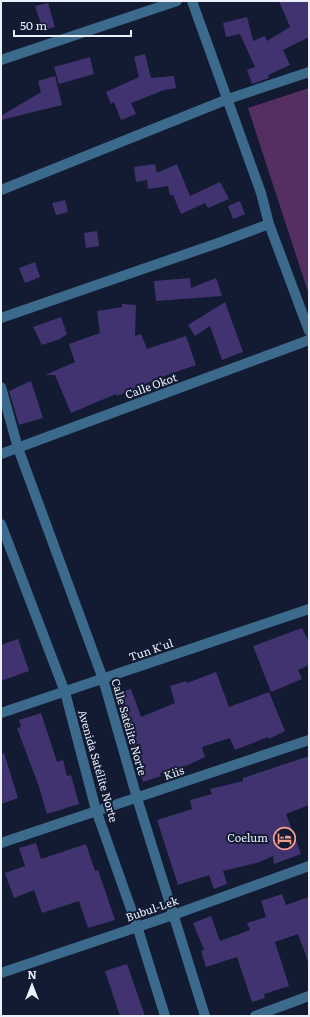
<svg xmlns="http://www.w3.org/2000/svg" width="310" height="1017" viewBox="0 0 310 1017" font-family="Literata,serif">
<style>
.green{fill:#552e62}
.building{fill:#413270}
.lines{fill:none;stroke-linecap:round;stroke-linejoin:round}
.street{stroke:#3c6a8c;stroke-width:10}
.labels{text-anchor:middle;stroke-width:4;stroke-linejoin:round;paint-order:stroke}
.street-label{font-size:11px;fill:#eaf0fd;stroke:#131b32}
.poi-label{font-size:11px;fill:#eaf0fd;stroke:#131b32;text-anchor:end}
</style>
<rect width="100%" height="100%" fill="#131b32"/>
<path class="green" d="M 309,88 L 309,295 L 248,108 Z"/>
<path class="building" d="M 279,1 L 309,1 L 309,37 L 283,50 L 290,65 L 268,75 L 269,78 L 252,84 L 247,70 L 255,67 L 240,34 L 226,37 L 223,23 L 247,17 L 253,41 L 265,36 L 267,41 L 290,27 Z
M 48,3 L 55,27 L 43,30 L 35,6 Z
M 145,54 L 151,78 L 174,76 L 176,88 L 164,90 L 131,103 L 136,114 L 121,120 L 114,102 L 111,104 L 106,92 L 139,77 L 134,57 Z
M 90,57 L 94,74 L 59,84 L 54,67 Z
M 55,76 L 62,105 L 1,120 L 1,116 L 41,92 L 38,81 Z
M 155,164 L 157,173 L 177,164 L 190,196 L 220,182 L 229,199 L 208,208 L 205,203 L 181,214 L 173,195 L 170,195 L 168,186 L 148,189 L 147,180 L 136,182 L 134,167 Z
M 65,200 L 68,212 L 56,215 L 52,203 Z
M 240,201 L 245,214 L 233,219 L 228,206 Z
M 97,231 L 99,246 L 86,248 L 84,233 Z
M 35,262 L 40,277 L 25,283 L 19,268 Z
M 190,278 L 191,288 L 216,278 L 222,296 L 156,301 L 154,281 Z
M 225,302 L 243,352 L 222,360 L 210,326 L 195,336 L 188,325 Z
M 122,304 L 136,305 L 135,336 L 141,334 L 147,349 L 186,336 L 196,365 L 159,378 L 117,396 L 116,394 L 71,413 L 55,375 L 45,375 L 75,362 L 69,344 L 100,333 L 97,311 L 122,307 Z
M 61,317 L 67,334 L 60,339 L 42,345 L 33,327 Z
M 31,381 L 43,418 L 19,425 L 9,391 Z
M 302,628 L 309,642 L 309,665 L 298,670 L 302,679 L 271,692 L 253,646 Z
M 18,639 L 29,671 L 1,681 L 1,645 Z
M 216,672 L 229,707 L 269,692 L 285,731 L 269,739 L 268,737 L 235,750 L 230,738 L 202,747 L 205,757 L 188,765 L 160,773 L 161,776 L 143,782 L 114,694 L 131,689 L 141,717 L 175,703 L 170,686 L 186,681 L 187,683 Z
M 41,713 L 57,762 L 63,760 L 67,776 L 71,775 L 79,804 L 47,814 L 38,784 L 17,728 L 21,727 L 19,720 Z
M 4,753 L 18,798 L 1,804 L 1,754 Z
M 309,756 L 309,805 L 286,814 L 301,854 L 274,864 L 273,856 L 260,862 L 223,871 L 227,884 L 214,889 L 209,875 L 178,885 L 157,820 L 192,809 L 190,800 L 212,794 L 210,789 L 243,781 L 243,778 Z
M 36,843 L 41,859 L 86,844 L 95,871 L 98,870 L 115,920 L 88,928 L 79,901 L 42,913 L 34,890 L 14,898 L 5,873 L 25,866 L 19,848 Z
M 282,894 L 286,905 L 309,897 L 309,960 L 308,961 L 298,934 L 275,942 L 289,986 L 264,994 L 265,998 L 252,1002 L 237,957 L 206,967 L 201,951 L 204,950 L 193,923 L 211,916 L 220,941 L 250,930 L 247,923 L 266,917 L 261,901 Z
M 127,964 L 145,1016 L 120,1016 L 105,971 Z"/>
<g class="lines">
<path class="street" d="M 192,1 L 261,193 L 269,224 L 309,331
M 1,60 L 177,1
M 1,190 L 228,99 L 309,72
M 1,318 L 221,242 L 269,224
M 1,387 L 18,448 L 103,679 L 137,798 L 205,1016
M 1,454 L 309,340
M 1,524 L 65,692 L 96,810 L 137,926 L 165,1016
M 1,713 L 309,609
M 1,843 L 309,740
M 1,973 L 173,915 L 309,866
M 255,1016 L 309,996"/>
</g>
<defs>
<symbol id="hotel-ring" viewBox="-11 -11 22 22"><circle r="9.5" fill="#131b32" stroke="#f49d8c" stroke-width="1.5"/><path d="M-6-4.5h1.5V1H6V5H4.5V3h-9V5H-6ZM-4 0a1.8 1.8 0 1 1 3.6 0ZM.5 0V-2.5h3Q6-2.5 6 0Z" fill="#f49d8c"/></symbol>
</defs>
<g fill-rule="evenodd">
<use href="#hotel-ring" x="272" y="826" width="25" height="25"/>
</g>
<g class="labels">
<g class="street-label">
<text transform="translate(151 386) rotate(-20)" y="4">Calle Okot</text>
<text transform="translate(151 650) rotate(-19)" y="4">Tun K'ul</text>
<text transform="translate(129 727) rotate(74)" y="4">Calle Satélite Norte</text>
<text transform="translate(98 766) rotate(74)" y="4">Avenida Satélite Norte</text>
<text transform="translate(174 773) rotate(-19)" y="4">Kiis</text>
<text transform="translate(152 909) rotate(-19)" y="4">Bubul-Lek</text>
</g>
<g class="poi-label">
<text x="268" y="842">Coelum</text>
</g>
</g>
<rect width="310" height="1017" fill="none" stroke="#eaf0fd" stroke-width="4"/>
<g transform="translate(32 985)" stroke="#131b32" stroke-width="3" paint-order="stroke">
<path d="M0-3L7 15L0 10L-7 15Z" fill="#eaf0fd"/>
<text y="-6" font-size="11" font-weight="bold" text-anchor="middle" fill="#eaf0fd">N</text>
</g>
<path d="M14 30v6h117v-6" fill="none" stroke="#eaf0fd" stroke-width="2"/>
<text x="20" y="30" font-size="12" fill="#eaf0fd" stroke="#131b32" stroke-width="3" paint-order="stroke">50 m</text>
</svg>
